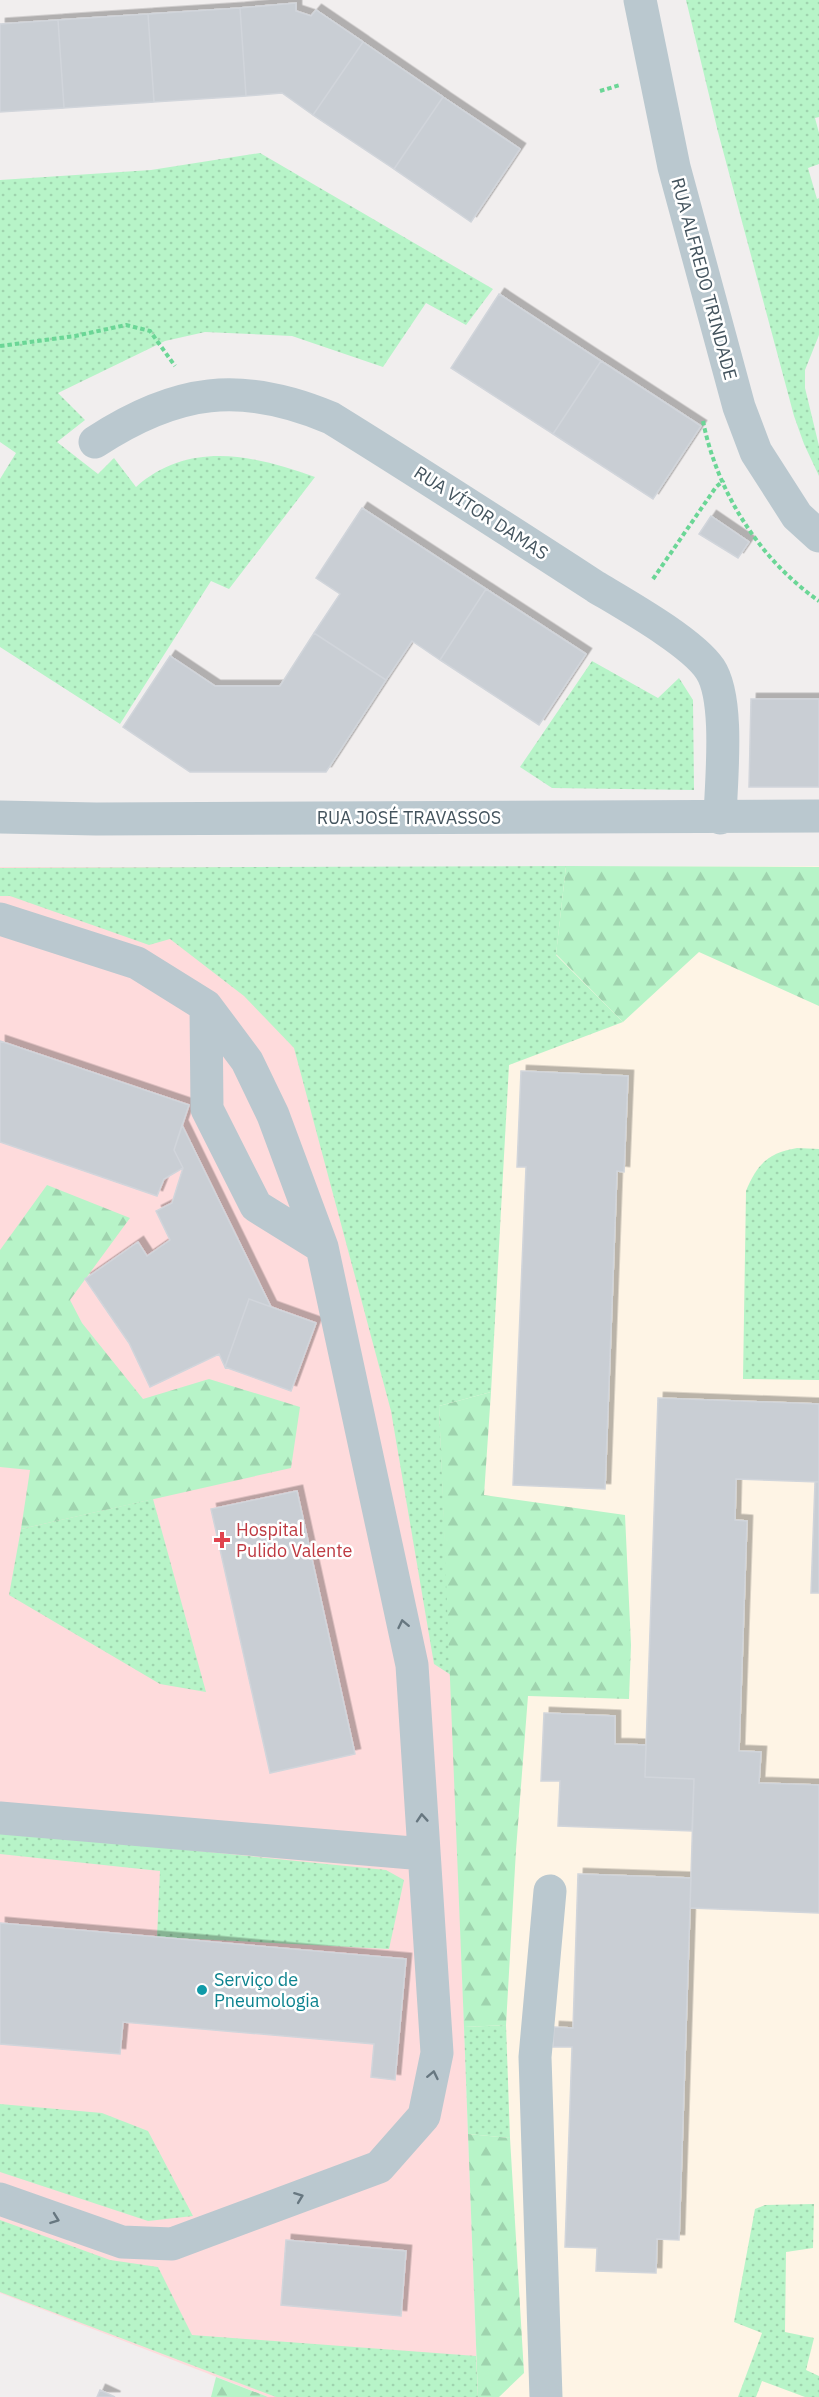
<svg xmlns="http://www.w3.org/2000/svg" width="819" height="2397" viewBox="0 0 819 2397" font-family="'IBM Plex Sans',sans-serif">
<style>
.commercial{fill:#fef4e5}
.medical{fill:#fedbdc}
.grass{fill:url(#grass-dots)}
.forest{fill:url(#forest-firs)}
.building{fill:#c9ced4;stroke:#d1d5db;stroke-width:1.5;filter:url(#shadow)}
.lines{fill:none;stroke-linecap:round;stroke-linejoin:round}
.path{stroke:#6bd696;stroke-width:4;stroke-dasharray:4.5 3;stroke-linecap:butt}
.minor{stroke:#bac8cf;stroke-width:33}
.oneway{stroke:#677780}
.health-dot{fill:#e0444e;stroke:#fff;stroke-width:2}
.culture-dot{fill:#0f9aa8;stroke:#fff;stroke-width:2}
.labels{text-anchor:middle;stroke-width:5;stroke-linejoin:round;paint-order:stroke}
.street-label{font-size:18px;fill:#44545e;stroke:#fff}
.health-label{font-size:18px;fill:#be3a42;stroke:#fff;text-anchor:start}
.culture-label{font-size:18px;fill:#0d838f;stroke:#fff;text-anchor:start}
</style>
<defs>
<pattern id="grass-dots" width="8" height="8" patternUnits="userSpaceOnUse" patternTransform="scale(1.5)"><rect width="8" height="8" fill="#b7f4c8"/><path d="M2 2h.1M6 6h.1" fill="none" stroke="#9fd3ae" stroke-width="1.8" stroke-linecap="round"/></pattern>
<pattern id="forest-firs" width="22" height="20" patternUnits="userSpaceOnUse" patternTransform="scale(1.5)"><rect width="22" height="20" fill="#b7f4c8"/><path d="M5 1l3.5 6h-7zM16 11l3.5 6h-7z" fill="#9fd3ae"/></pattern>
<filter id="shadow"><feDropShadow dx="5.5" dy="-5.5" stdDeviation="0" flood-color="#0004"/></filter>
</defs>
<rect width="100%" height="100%" fill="#f1eeee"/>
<path class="commercial" d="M 819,866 L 819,2397 L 478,2397 L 451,1675 L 439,1406 L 422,867 Z"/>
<path class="medical" d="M 0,867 L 422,867 L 439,1406 L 451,1675 L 478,2397 L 268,2397 L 0,2293 Z"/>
<path class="grass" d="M 686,0 L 819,0 L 819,117 L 815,118 L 819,133 L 819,164 L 808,168 L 817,199 L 819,198 L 819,335 L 805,370 L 805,388 L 819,446 L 819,476 L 804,444 L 794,416 L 718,132 Z
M 260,153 L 493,289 L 466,325 L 426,303 L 383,367 L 292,336 L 205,332 L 165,341 L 58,393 L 85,420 L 57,442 L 98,474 L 114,458 L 136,487 C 189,440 254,455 315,477 L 229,589 L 211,581 L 120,724 L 0,647 L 0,479 L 16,453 L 0,442 L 0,180 L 151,170 Z
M 592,661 L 658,698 L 679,678 L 693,700 L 694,790 L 552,788 L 520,767 Z
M 566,866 L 556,955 L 623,1022 L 509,1065 L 491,1392 L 439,1406 L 451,1675 L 434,1664 L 391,1411 L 294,1048 L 244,996 L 170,939 L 149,945 L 10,896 L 0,896 L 0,868 Z
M 797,1148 L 819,1149 L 819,1380 L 743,1379 L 746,1191 C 757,1164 768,1153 797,1148 Z
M 153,1499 L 206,1692 L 160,1684 L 9,1595 L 21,1529 Z
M 0,1831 L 386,1870 L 404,1880 L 389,1949 L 157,1937 L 160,1871 L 0,1854 Z
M 506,2025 L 510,2138 L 468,2134 L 464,2027 Z
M 0,2104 L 102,2113 L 148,2131 L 193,2216 L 148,2221 L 0,2172 Z
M 814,2204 L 813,2248 L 786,2252 L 785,2332 L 814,2338 L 806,2370 L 819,2376 L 819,2397 L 805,2397 L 762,2381 L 756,2397 L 738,2397 L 762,2333 L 734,2322 L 755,2209 L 765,2205 Z
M 0,2220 L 110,2260 L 158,2267 L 192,2335 L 476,2356 L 478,2397 L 276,2397 L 0,2292 Z"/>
<path class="forest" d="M 566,866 L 819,867 L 819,1006 L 699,952 L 623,1022 L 556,954 Z
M 47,1185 L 130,1218 L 70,1300 L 82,1323 L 143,1399 L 209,1379 L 300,1407 L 291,1468 L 21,1529 L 30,1470 L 0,1467 L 0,1250 Z
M 491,1392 L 484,1495 L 625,1515 L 631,1645 L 629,1699 L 528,1696 L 516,1850 L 506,2025 L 464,2027 L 439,1406 Z
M 468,2134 L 510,2138 L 524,2373 L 499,2397 L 478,2397 Z
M 216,2377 L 268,2397 L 211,2397 Z"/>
<path class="building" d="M 296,3 L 296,11 L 311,16 L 316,10 L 363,42 L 313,115 L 282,93 L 246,96 L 240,8 Z
M 240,8 L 246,96 L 154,102 L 148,14 Z
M 148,14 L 154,102 L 64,108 L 58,20 Z
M 58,20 L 64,108 L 0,112 L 0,24 Z
M 363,42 L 443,97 L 394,169 L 313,115 Z
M 443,97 L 520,149 L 471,222 L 394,169 Z
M 499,294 L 601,361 L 553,434 L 451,368 Z
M 601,361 L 701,426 L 653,499 L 553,434 Z
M 362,508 L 486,589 L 440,660 L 412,641 L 386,680 L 314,633 L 340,594 L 316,578 Z
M 711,516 L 749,542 L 738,558 L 699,534 Z
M 486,589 L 586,654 L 539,725 L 440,660 Z
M 314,633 L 386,680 L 326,772 L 190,772 L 123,727 L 170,656 L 215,686 L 280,686 Z
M 751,699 L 819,699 L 819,787 L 749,787 Z
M 0,1041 L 189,1105 L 174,1150 L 183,1168 L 164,1179 L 157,1196 L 0,1142 Z
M 521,1071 L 628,1076 L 624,1172 L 617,1171 L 605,1489 L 513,1485 L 526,1167 L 517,1167 Z
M 182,1125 L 271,1307 L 249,1299 L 225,1367 L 219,1354 L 150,1387 L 129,1343 L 85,1279 L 138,1242 L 147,1256 L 170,1240 L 156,1211 L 172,1203 L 183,1168 L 174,1150 Z
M 249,1299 L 316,1323 L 291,1391 L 225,1367 Z
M 658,1398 L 819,1404 L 819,1482 L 736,1479 L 735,1520 L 747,1521 L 739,1751 L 761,1752 L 759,1783 L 819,1785 L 819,1913 L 690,1908 L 694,1779 L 645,1777 Z
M 815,1482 L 819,1482 L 819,1593 L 811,1593 Z
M 297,1491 L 355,1754 L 270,1773 L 211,1509 Z
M 544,1713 L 615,1716 L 615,1744 L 646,1745 L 645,1777 L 694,1779 L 692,1831 L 558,1826 L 560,1781 L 541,1781 Z
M 578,1874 L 691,1878 L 679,2240 L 657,2239 L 656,2273 L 596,2271 L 597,2248 L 565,2247 L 572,2047 L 553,2047 L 554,2027 L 573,2028 Z
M 0,1923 L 406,1959 L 395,2080 L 371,2077 L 374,2044 L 123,2022 L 120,2054 L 0,2044 Z
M 286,2240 L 406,2251 L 401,2316 L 281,2305 Z
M 100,2390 L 115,2397 L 97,2397 Z"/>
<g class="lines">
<path class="path" d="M 600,91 L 620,85
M 0,346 L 75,336 L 126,325 L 150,331 L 175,366
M 703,421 C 717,492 760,560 819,601
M 653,579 L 716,487 L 724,480"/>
<path class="minor" d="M 640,0 L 674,167 L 739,407 L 756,452 L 797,516 L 819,536
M 95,442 C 176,389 241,380 331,418 C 420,473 508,530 596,587 C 626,605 692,642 710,669 C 730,699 721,781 720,818
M 0,817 L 96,819 L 819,816
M 0,919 L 137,963 L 206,1006 L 247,1061 L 273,1115 L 322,1247 L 412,1665 L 437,2053 L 424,2116 L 379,2167 L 172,2244 L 122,2242 L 0,2199
M 206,1006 L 207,1109 L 256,1206 L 322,1247
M 0,1818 L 424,1854
M 546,2397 L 535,2057 L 550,1891"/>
</g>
<defs><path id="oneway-chevron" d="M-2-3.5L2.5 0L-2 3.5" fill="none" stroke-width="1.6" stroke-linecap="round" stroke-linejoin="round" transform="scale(1.5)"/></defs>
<g class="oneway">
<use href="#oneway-chevron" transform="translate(403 1624) rotate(-102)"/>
<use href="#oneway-chevron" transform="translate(422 1818) rotate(-94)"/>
<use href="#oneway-chevron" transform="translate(433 2075) rotate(-78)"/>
<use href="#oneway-chevron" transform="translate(299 2197) rotate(-21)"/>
<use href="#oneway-chevron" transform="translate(55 2219) rotate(20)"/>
</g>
<path class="health-dot" d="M219 1531h6v6h6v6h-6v6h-6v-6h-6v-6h6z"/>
<circle class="culture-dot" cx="202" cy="1990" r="6"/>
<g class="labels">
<g class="street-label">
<text transform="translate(704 279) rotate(75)" y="6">RUA ALFREDO TRINDADE</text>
<text transform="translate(481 513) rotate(33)" y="6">RUA VÍTOR DAMAS</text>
<text x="409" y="824">RUA JOSÉ TRAVASSOS</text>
</g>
<g class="health-label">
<text x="236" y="1536">Hospital<tspan x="236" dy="21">Pulido Valente</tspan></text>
</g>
<g class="culture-label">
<text x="214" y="1986">Serviço de<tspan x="214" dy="21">Pneumologia</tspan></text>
</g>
</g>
</svg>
